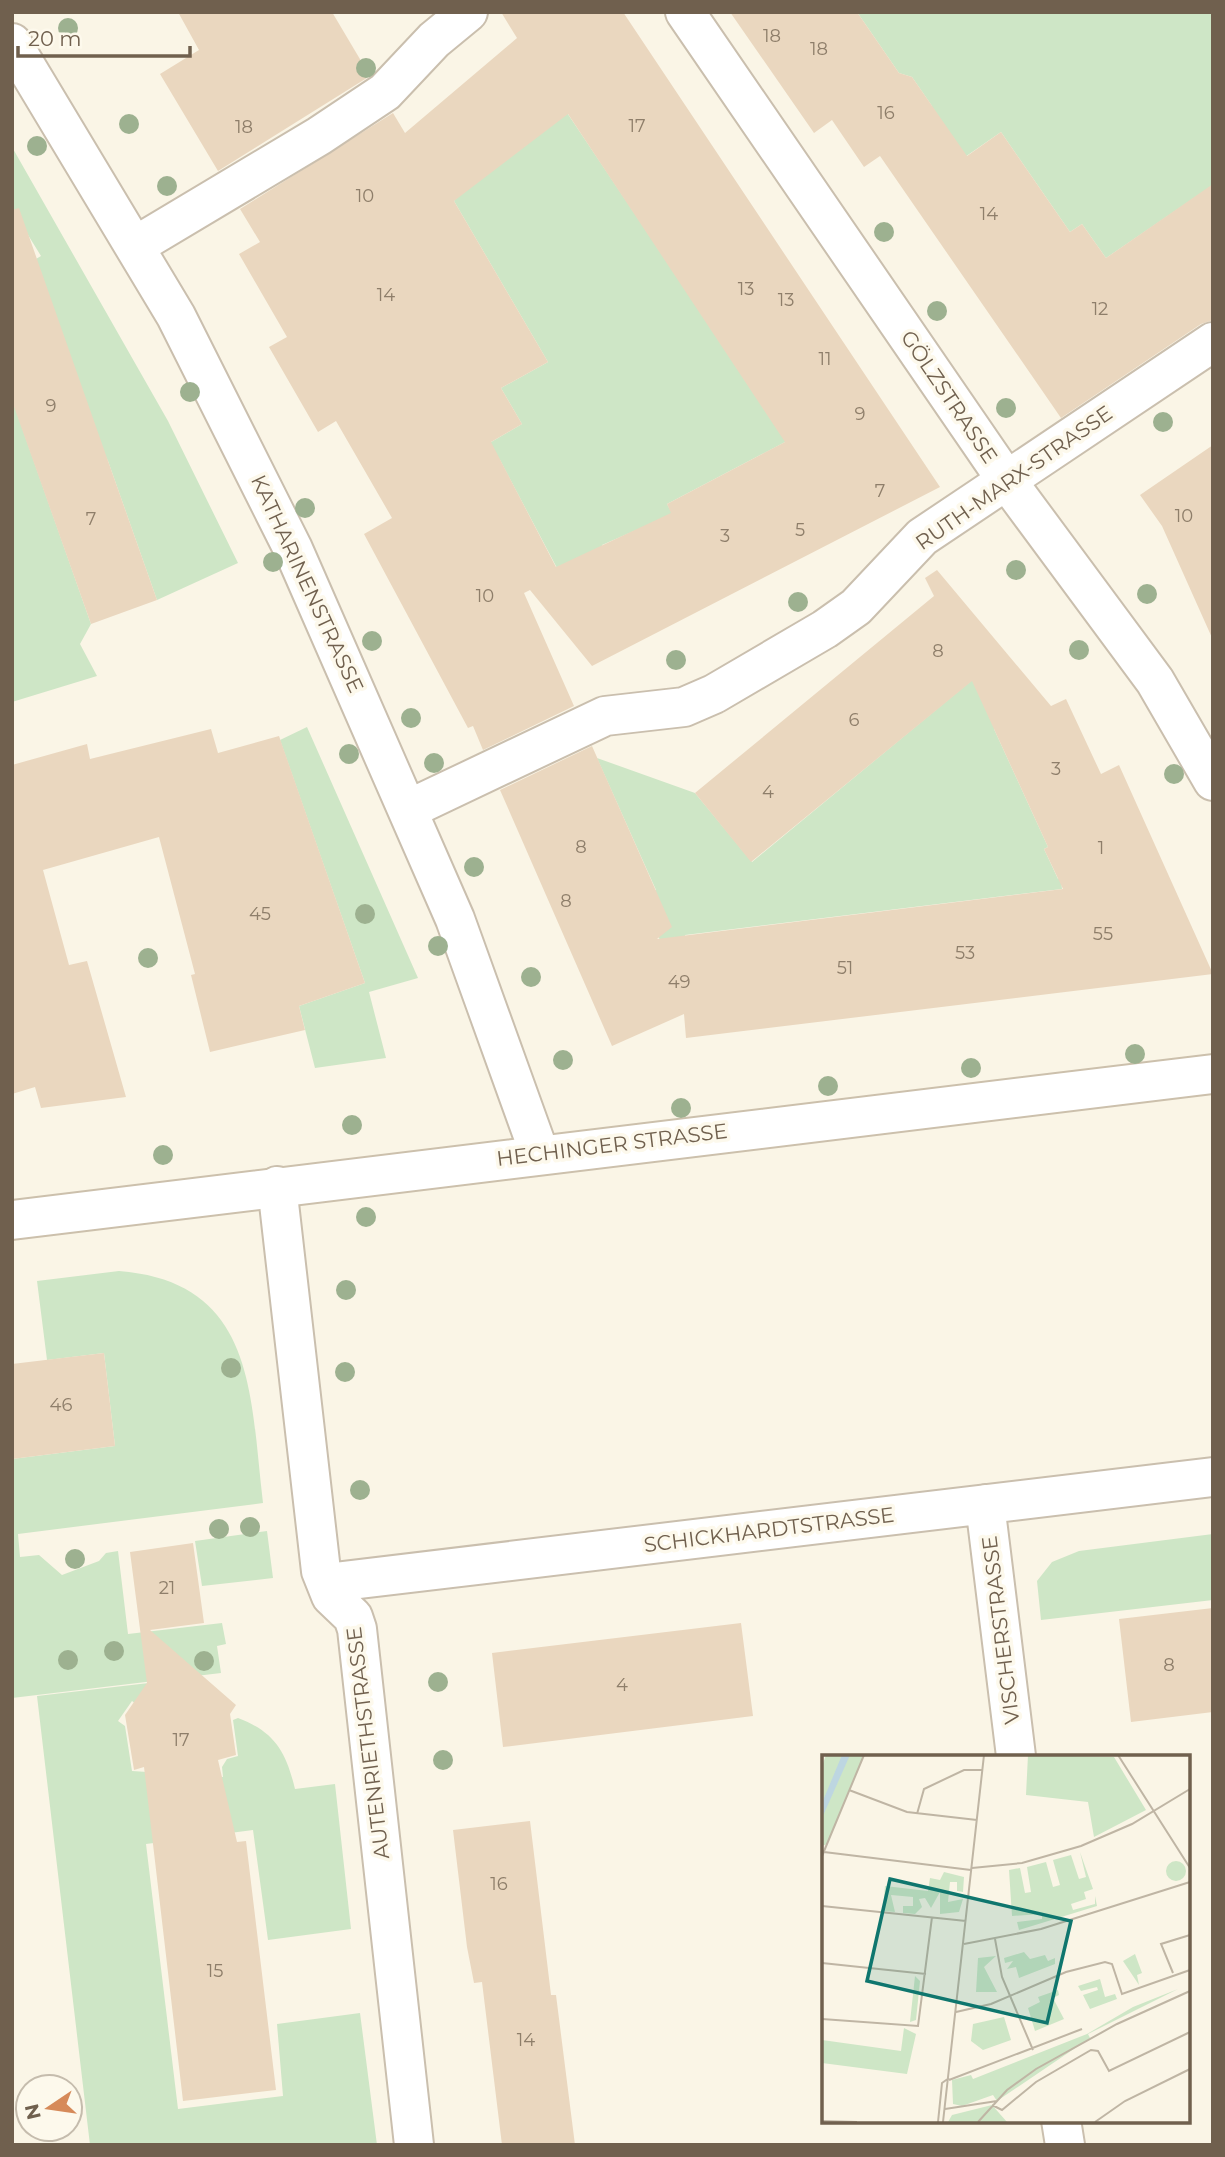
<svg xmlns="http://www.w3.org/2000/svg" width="1225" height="2157" viewBox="0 0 1225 2157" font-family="Montserrat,sans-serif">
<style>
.green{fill:#cee6c6}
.building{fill:#ead7bf;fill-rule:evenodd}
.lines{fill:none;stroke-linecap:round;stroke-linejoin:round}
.street-casing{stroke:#cabfae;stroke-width:42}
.secondary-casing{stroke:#ccc0ac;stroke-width:42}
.street{stroke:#fff;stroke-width:38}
.secondary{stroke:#fff;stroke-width:38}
.tree{fill:#9db190}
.labels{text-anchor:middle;stroke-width:7;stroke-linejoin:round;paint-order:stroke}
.number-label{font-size:18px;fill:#8e7e6a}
.street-label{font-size:21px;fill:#70604e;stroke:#fdf9ec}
.inset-road{fill:none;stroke:#bfb5a4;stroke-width:2}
.view{fill:#0f766e;fill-opacity:0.15;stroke:#0f766e;stroke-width:3.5}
.inset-edge{fill:none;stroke:#70604e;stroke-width:3.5}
</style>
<rect width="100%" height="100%" fill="#faf5e6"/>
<path class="green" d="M 857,12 L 1213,12 L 1213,185 L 1106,258 L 1082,224 L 1070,232 L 1001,132 L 952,166 L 925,125 L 932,106 L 912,77 L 899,73 Z
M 533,62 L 787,441 L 667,504 L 719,600 L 634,531 L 602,545 L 605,659 L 500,460 L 474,452 L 522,424 L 501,388 L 548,362 L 454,201 Z
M 12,147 L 168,421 L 238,563 L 157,600 L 108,461 L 12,273 L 41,256 L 12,209 Z
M 12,399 L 91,624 L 80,644 L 97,676 L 12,702 Z
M 1006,652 L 994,729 L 1048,847 L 1044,849 L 1058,879 L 1061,879 L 1062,889 L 685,935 L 687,949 L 665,952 L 642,898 L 656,890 L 597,758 L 695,793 L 752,862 Z
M 307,727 L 418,978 L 369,992 L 386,1058 L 315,1068 L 299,1006 L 365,983 L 280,740 Z
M 119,1271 C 257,1282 250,1396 263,1503 L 18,1534 L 20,1557 L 39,1555 L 62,1575 L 99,1561 L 106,1553 L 118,1551 L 128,1634 L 222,1623 L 226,1644 L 217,1646 L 221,1673 L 12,1698 L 12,1459 L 115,1446 L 104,1353 L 47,1360 L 37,1281 Z
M 267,1531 L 273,1578 L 202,1586 L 195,1541 Z
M 1213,1534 L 1213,1600 L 1041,1620 L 1037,1581 L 1052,1562 L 1079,1551 Z
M 166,1681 L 140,1707 L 132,1701 L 118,1721 L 125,1726 L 132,1771 L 223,1777 L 222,1767 L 227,1759 L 238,1756 L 233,1720 L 238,1718 C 275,1732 286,1752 295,1789 L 335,1784 L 351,1929 L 268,1940 L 253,1830 L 146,1844 L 178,2109 L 283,2096 L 277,2024 L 360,2013 L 377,2145 L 90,2145 L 37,1696 Z"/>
<path class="building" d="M 178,12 L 332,12 L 370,76 L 218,171 L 160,74 L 199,50 Z
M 501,12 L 623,12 L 940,487 L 592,666 L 530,590 L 524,593 L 574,706 L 483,750 L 473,726 L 468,728 L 364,534 L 392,518 L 336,421 L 318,432 L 269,347 L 287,337 L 239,254 L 260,242 L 240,209 L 393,113 L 405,133 L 517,38 ZM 568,114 L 785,442 L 667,504 L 671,513 L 556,567 L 491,442 L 522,424 L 501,388 L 548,362 L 454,201 Z
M 730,12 L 857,12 L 899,73 L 912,77 L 967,156 L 1001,132 L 1070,232 L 1082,224 L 1106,258 L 1213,184 L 1213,320 L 1201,324 L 1061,418 L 880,156 L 864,167 L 832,120 L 814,133 Z
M 19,208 L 157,600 L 91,624 L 12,401 L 12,210 Z
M 1213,445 L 1213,640 L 1162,526 L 1140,495 Z
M 937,570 L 1051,706 L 1066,699 L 1101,774 L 1119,765 L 1213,974 L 686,1038 L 684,1014 L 612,1046 L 500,790 L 592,746 L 672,927 L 657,939 L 1063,889 L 1044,849 L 1048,847 L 972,681 L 751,862 L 695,793 L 934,596 L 925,578 Z
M 211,729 L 218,753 L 279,736 L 365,983 L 299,1006 L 305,1030 L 210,1052 L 191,975 L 195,974 L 159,837 L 43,870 L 69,965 L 87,961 L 126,1097 L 41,1108 L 35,1087 L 12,1094 L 12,765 L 87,744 L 90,759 Z
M 104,1353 L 115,1446 L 12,1459 L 12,1364 Z
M 193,1543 L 204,1623 L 150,1630 L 236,1705 L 230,1714 L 236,1755 L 218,1760 L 237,1842 L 246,1841 L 276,2090 L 183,2101 L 144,1767 L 134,1770 L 125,1715 L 147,1683 L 130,1552 Z
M 1213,1608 L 1213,1712 L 1131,1722 L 1119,1619 Z
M 741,1623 L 753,1716 L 503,1747 L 492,1653 Z
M 530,1821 L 551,1995 L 556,1995 L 575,2145 L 502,2145 L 482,1982 L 474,1983 L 467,1947 L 453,1830 Z"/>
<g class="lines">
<defs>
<path id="street" d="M 685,12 L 1007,481 L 1155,681 L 1213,781
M 12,43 L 176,316 L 293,549 L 455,919 L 540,1155
M 135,246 L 319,136 L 385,92 L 434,40 L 468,12
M 409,809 L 605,716 L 684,707 L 714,694 L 825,629 L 856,607 L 922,537 L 1213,342
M 277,1186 L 321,1571 L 331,1596 L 353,1617 L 357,1629 L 414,2145
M 985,1504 L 1016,1756
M 326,1583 L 1213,1477
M 1061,2120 L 1065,2145"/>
<path id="secondary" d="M 12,1220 L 1213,1074"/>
</defs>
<use href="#street" class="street-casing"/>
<use href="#secondary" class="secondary-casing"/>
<use href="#street" class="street"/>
<use href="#secondary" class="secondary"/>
</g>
<g class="tree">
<circle cx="68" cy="28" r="10"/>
<circle cx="366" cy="68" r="10"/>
<circle cx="129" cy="124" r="10"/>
<circle cx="37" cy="146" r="10"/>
<circle cx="167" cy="186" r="10"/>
<circle cx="884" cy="232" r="10"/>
<circle cx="937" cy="311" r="10"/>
<circle cx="190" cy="392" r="10"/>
<circle cx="1006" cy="408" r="10"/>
<circle cx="1163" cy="422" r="10"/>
<circle cx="305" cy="508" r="10"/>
<circle cx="273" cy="562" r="10"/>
<circle cx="1016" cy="570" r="10"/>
<circle cx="1147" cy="594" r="10"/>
<circle cx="798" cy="602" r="10"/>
<circle cx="372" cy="641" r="10"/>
<circle cx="1079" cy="650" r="10"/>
<circle cx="676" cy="660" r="10"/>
<circle cx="411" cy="718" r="10"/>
<circle cx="349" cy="754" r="10"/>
<circle cx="434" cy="763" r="10"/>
<circle cx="1174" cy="774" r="10"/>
<circle cx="474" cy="867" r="10"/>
<circle cx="365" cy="914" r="10"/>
<circle cx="438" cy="946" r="10"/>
<circle cx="148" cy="958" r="10"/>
<circle cx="531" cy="977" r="10"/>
<circle cx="1135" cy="1054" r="10"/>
<circle cx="563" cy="1060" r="10"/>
<circle cx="971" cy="1068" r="10"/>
<circle cx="828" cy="1086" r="10"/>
<circle cx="681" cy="1108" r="10"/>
<circle cx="352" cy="1125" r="10"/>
<circle cx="163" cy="1155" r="10"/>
<circle cx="366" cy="1217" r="10"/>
<circle cx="346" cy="1290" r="10"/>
<circle cx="231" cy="1368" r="10"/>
<circle cx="345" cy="1372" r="10"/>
<circle cx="360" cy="1490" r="10"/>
<circle cx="250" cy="1527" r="10"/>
<circle cx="219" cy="1529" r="10"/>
<circle cx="75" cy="1559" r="10"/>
<circle cx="114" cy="1651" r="10"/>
<circle cx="68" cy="1660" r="10"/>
<circle cx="204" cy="1661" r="10"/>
<circle cx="438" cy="1682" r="10"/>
<circle cx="443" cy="1760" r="10"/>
</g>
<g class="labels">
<g class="number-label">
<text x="772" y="42">18</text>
<text x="819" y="55">18</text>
<text x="886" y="119">16</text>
<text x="637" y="132">17</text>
<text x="244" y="133">18</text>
<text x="365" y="202">10</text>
<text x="989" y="220">14</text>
<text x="746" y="295">13</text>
<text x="386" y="301">14</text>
<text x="786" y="306">13</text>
<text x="1100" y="315">12</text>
<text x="825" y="365">11</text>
<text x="51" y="412">9</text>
<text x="860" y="420">9</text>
<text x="880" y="497">7</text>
<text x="1184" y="522">10</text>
<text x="91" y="525">7</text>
<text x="800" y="536">5</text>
<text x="725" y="542">3</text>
<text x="485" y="602">10</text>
<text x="938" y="657">8</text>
<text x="854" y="726">6</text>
<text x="1056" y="775">3</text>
<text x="768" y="798">4</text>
<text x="581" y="853">8</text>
<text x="1101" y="854">1</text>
<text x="566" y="907">8</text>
<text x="260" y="920">45</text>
<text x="1103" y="940">55</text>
<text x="965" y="959">53</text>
<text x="845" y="974">51</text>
<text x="679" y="988">49</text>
<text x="61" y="1411">46</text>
<text x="167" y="1594">21</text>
<text x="1169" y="1671">8</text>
<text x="622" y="1691">4</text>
<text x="181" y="1746">17</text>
<text x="499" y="1890">16</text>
<text x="215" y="1977">15</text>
<text x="526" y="2046">14</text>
</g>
<g class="street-label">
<text transform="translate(949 397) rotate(56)" y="7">GÖLZSTRASSE</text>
<text transform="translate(1014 478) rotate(-35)" y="7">RUTH-MARX-STRASSE</text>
<text transform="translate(307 584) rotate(65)" y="7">KATHARINENSTRASSE</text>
<text transform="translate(612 1145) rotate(-7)" y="7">HECHINGER STRASSE</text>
<text transform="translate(769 1530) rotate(-7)" y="7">SCHICKHARDTSTRASSE</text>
<text transform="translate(1001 1630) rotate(-97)" y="7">VISCHERSTRASSE</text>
<text transform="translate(368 1743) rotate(-97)" y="7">AUTENRIETHSTRASSE</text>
</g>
</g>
<g transform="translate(822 1755)">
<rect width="368" height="368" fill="#faf5e6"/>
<path d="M 4,0 L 42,0 L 5,89 L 0,91 L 0,11 ZM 206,0 L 292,2 L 324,55 L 272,82 L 266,47 L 204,40 ZM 258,97 L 271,134 L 262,137 L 264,144 L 249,149 L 251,155 L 273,149 L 273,141 L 275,151 L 197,175 L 195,167 L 220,164 L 220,159 L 190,161 L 187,115 L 198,113 L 203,138 L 209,137 L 205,112 L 224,107 L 231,132 L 238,130 L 231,105 L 249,100 L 257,124 L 264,122 ZM344 116a10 10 0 1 1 20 0a10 10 0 1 1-20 0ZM 122,117 L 142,122 L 141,137 L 135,136 L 135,127 L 128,127 L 126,147 L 141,144 L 137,157 L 118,159 L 118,137 L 109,153 L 103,143 L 97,144 L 100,152 L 93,159 L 81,158 L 81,151 L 91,151 L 91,142 L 69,140 L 73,157 L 61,156 L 63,131 L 106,136 L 108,123 L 118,125 ZM 202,197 L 208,204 L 223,200 L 226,206 L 233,203 L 233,209 L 197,223 L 194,212 L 185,214 L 191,206 L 183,208 L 182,203 ZM 313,199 L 320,218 L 315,220 L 317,230 L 301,206 ZM 174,201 L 162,212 L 175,237 L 154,237 L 156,203 ZM 93,221 L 98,226 L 94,265 L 88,267 ZM 278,224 L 283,242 L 293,239 L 295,244 L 268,254 L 261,240 L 276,235 L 275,232 L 259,236 L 256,231 ZM 356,234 L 266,279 L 268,283 L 175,346 L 171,340 L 140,351 L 131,349 L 130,325 L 149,320 L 151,324 L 265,279 L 311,252 ZM 236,235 L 237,240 L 231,243 L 242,264 L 213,276 L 206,253 L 218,247 L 216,242 ZM 182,262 L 189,285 L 161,295 L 149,286 L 151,269 ZM 82,273 L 94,279 L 85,319 L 0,308 L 0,285 L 79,296 ZM 170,350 L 185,367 L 126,367 L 130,360 Z" fill="#cee6c6"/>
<path d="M 20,0 L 28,0 L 0,63 L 0,48 Z" fill="#bdd6e1"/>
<path class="inset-road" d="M 296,0 L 368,113M 27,35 L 85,57 L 155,65M 95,59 L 102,34 L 142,15 L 160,15M 2,97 L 149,115M 0,101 L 42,0M 150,113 L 200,108 L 259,91 L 310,69 L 368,34M 0,151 L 144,166M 173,184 L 180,222 L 211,295M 142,189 L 219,174 L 368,127M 0,208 L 104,219M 351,218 L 339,189 L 368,180M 134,257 L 169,249 L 244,217 L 283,207 L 290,209 L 300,239 L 368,215M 0,264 L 96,271 L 110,162M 127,325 L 260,274M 170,350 L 180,355 L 214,327 L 269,295 L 276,296 L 287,316 L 368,277M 123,354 L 175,346M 0,366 L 35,367M 116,367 L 120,328 L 127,323M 121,367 L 162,0M 156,367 L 185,335 L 214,314 L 295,269 L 368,236M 273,367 L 303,346 L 368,314"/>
<path class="view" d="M 68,124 L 249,166 L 225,268 L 45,226 Z"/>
<rect width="368" height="368" class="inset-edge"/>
</g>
<rect width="1225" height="2157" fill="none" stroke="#70604e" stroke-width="28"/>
<g transform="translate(49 2108) rotate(257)"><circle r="33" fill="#fdf9ec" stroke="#c5bcad" stroke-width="2"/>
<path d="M0-5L12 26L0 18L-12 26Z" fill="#d68a59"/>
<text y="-10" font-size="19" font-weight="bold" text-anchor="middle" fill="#70604e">N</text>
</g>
<path d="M18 46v10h172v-10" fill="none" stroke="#70604e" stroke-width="3.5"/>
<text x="28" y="46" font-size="21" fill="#70604e" stroke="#fdf9ec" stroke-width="5" paint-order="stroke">20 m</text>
</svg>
